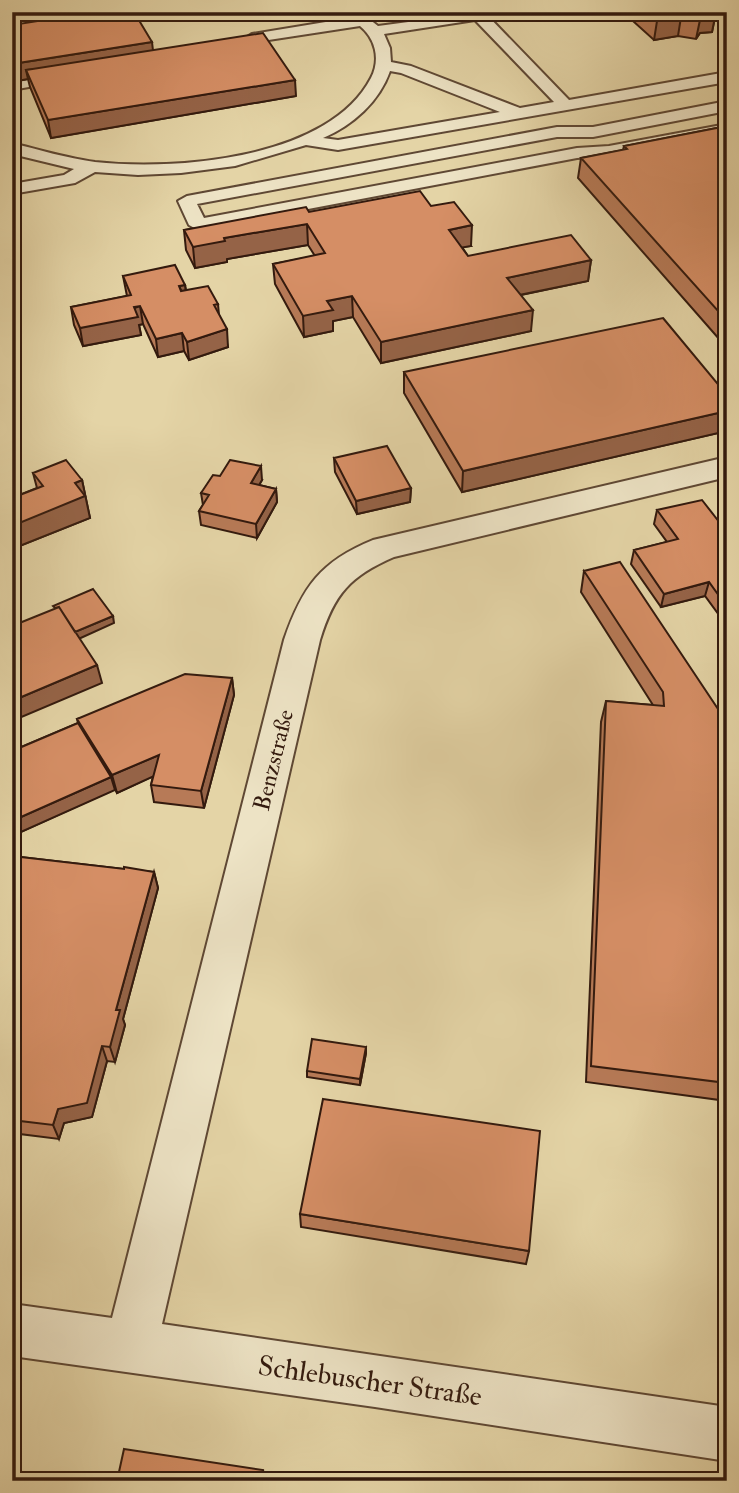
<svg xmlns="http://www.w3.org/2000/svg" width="739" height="1493" viewBox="0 0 739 1493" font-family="'IM FELL Double Pica',serif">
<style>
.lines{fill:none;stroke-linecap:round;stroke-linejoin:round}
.service-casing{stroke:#5f4834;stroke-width:4}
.minor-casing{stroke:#5f4834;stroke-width:4}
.service{fill:#ede3c5;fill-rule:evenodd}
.minor{fill:#ede3c5;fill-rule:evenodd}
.wall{fill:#b77a57;stroke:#331a0e;stroke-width:2}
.shaded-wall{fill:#956347;stroke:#331a0e;stroke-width:2}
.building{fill:#d58e65;stroke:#331a0e;stroke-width:2}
.labels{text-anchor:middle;stroke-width:6;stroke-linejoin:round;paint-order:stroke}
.street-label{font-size:23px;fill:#331a0e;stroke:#ede3c5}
.near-street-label{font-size:28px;fill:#331a0e;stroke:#ede3c5}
</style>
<rect width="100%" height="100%" fill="#e4d4a6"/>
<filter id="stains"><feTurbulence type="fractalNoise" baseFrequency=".00286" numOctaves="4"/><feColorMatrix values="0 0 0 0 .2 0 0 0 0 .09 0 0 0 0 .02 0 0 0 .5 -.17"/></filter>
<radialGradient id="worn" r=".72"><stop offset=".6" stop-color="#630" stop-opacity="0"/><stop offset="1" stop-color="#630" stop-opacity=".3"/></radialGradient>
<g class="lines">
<defs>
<path id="service" d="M 344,12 L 360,12 L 378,26 L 484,12 L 569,100 L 727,72 L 727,82 L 338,150 L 306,145 L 235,166 L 181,173 L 138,175 L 95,172 L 75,183 L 12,194 L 12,184 L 64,175 L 74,169 L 12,154 L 12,143 C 40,150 66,158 95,162 C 176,171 329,159 371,78 C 381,59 375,38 360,26 L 262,41 L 247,52 L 235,55 L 227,50 L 252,34 L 350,18 ZM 475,20 L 554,102 L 520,108 L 411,66 L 391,62 L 390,48 L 384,34 ZM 390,71 L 401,73 L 500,112 L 338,140 L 323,138 C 353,125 379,102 390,71 Z
M 62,72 L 70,77 L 68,80 L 12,90 L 12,80 Z
M 727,101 L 727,111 L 593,137 L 557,137 L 197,204 L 204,218 L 577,148 L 609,146 L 727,124 L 727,134 L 609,156 L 577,158 L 198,230 L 189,225 L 178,201 L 187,196 L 557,127 L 593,127 Z"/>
<path id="minor" d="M 727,457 L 727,477 L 394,557 C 350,576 334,594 320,640 L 162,1324 L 727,1407 L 727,1461 L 375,1407 L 12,1356 L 12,1304 L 112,1318 L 284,640 C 302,587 321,561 373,540 Z"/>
</defs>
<use href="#service" class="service-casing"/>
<use href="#minor" class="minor-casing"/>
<use href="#service" class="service"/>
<use href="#minor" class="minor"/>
</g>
<path class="wall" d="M 623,12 L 716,12 L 712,32 L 700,33 L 696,39 L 678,36 L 654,40 Z
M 12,25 L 153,50 L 296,96 L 51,138 L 30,87 L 28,79 L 12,82 Z
M 727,126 L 727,348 L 578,178 L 581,158 L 623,150 L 624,146 Z
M 431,206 L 471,246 L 462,247 L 468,256 L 591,260 L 588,281 L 521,295 L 531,331 L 381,363 L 353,317 L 333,321 L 333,331 L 304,337 L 275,284 L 273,264 L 315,256 L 308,245 L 227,259 L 227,262 L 195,268 L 186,250 L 184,230 L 309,212 Z
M 123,276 L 185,285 L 186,290 L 218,304 L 219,315 L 228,347 L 189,360 L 184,351 L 158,357 L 143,324 L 139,325 L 141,335 L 83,346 L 74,325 L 71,307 L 127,296 Z
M 404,372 L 727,395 L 727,431 L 462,492 L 404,393 Z
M 334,458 L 411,488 L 410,502 L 357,514 L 335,472 Z
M 33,473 L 82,480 L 90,518 L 12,549 L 12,498 L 37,488 Z
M 220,476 L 262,480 L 259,485 L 276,489 L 277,502 L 257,538 L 201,525 L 199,511 L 203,505 L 201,493 Z
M 657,510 L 727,532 L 727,626 L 705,596 L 661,607 L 631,564 L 634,550 L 667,542 L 654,524 Z
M 584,571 L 727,727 L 727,1101 L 586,1082 L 601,722 L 606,701 L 653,705 L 581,592 Z
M 232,678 L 234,695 L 204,808 L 154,802 L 151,785 L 153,776 L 117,793 L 115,789 L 12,836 L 12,751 L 78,723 L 77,719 Z
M 12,856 L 124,869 L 154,872 L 158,888 L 123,1019 L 125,1025 L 115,1062 L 107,1061 L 92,1117 L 64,1123 L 59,1139 L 12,1133 Z
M 366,1047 L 366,1053 L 360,1085 L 307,1077 L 307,1071 Z
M 300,1214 L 529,1251 L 526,1264 L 301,1227 Z"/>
<path class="shaded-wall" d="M 716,12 L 712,32 L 700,33 L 696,39 L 700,20 L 704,14 Z
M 681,17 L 678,36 L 654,40 L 657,21 Z
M 152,42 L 154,59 L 26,70 L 28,79 L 12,82 L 12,64 Z
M 295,80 L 296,96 L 51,138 L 48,120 Z
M 307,224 L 308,245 L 227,259 L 227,262 L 195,268 L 193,247 L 224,238 Z
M 472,225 L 471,246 L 448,250 L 449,230 Z
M 591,260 L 588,281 L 505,298 L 507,278 Z
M 185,285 L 187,303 L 179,286 Z
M 352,296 L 353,317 L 333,321 L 333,331 L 304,337 L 303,316 L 327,301 Z
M 140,306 L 143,324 L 139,325 L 141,335 L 83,346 L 80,328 Z
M 533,310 L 531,331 L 381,363 L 381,342 Z
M 227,329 L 228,347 L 189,360 L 187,342 Z
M 182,333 L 184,351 L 158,357 L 156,339 Z
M 727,411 L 727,431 L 462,492 L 463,471 Z
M 261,466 L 262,480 L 252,497 L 251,483 Z
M 82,480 L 90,518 L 12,549 L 12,526 L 75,483 Z
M 411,488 L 410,502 L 357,514 L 356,501 Z
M 276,489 L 277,502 L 257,538 L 256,524 Z
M 709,582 L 705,596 L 661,607 L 664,594 Z
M 113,616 L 114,623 L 74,641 L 72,633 Z
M 97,665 L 102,683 L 12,721 L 12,701 Z
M 232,678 L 234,695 L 204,808 L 201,791 Z
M 159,755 L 163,772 L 117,793 L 112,775 Z
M 111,777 L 115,790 L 12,836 L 12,821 Z
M 154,872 L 158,888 L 123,1019 L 125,1025 L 115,1062 L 110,1047 L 116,1010 Z
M 102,1046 L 107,1061 L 92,1117 L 64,1123 L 59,1139 L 53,1125 L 58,1109 Z
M 366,1047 L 366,1053 L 360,1085 L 360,1079 Z
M 263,1470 L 265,1478 L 265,1481 L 261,1481 Z"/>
<path class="building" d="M 95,12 L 134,12 L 152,42 L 12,64 L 12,25 Z
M 647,12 L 715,12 L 716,13 L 704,14 L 700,20 L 681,17 L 657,21 Z
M 263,33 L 295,80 L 48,120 L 26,70 Z
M 727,126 L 727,321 L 581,158 L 627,149 L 624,146 Z
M 420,191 L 431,206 L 454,202 L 472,225 L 449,230 L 468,256 L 571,235 L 591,260 L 507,278 L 533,310 L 381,342 L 352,296 L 327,301 L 333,310 L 303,316 L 273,264 L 325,253 L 307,224 L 224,238 L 225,241 L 193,247 L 184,230 L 306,207 L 309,212 Z
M 175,265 L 185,285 L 179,286 L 181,291 L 208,286 L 218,304 L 214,305 L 227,329 L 187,342 L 182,333 L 156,339 L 140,306 L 134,307 L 138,317 L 80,328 L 71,307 L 131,295 L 123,276 Z
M 663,318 L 727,395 L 727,411 L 463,471 L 404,372 Z
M 387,446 L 411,488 L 356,501 L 334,458 Z
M 66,460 L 82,480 L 75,483 L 85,496 L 12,526 L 12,498 L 43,486 L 33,473 Z
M 230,460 L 261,466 L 251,483 L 276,489 L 256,524 L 199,511 L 209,495 L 201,493 L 213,475 L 220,476 Z
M 702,500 L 727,532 L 727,607 L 709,582 L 664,594 L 634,550 L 678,539 L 657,510 Z
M 620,562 L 720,712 L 727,727 L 727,1083 L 591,1066 L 606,701 L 664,706 L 663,692 L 584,571 Z
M 93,589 L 113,616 L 75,632 L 59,607 L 55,608 L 53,606 Z
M 59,607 L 97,665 L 12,701 L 12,626 Z
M 185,674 L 232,678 L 201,791 L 151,785 L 159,755 L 112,775 L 77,719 Z
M 78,723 L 111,777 L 12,821 L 12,751 Z
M 12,856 L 124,869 L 124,867 L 154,872 L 116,1010 L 120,1010 L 110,1047 L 102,1046 L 87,1103 L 58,1109 L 53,1125 L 12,1120 Z
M 312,1039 L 366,1047 L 360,1079 L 307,1071 Z
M 323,1099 L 540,1131 L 529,1251 L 300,1214 Z
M 124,1449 L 263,1470 L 261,1481 L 117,1481 Z"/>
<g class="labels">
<g class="street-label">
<text transform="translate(273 760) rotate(-76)" y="8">Benzstraße</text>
</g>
<g class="near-street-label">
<text transform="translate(370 1380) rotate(8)" y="10">Schlebuscher Straße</text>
</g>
</g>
<rect width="739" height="1493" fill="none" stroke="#e4d4a6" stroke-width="42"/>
<rect x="14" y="14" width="711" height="1465" fill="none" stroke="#331a0e" stroke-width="3.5"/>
<rect x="21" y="21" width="697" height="1451" fill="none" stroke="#331a0e" stroke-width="2"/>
<rect width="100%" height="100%" filter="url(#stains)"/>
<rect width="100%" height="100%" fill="url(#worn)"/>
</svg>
